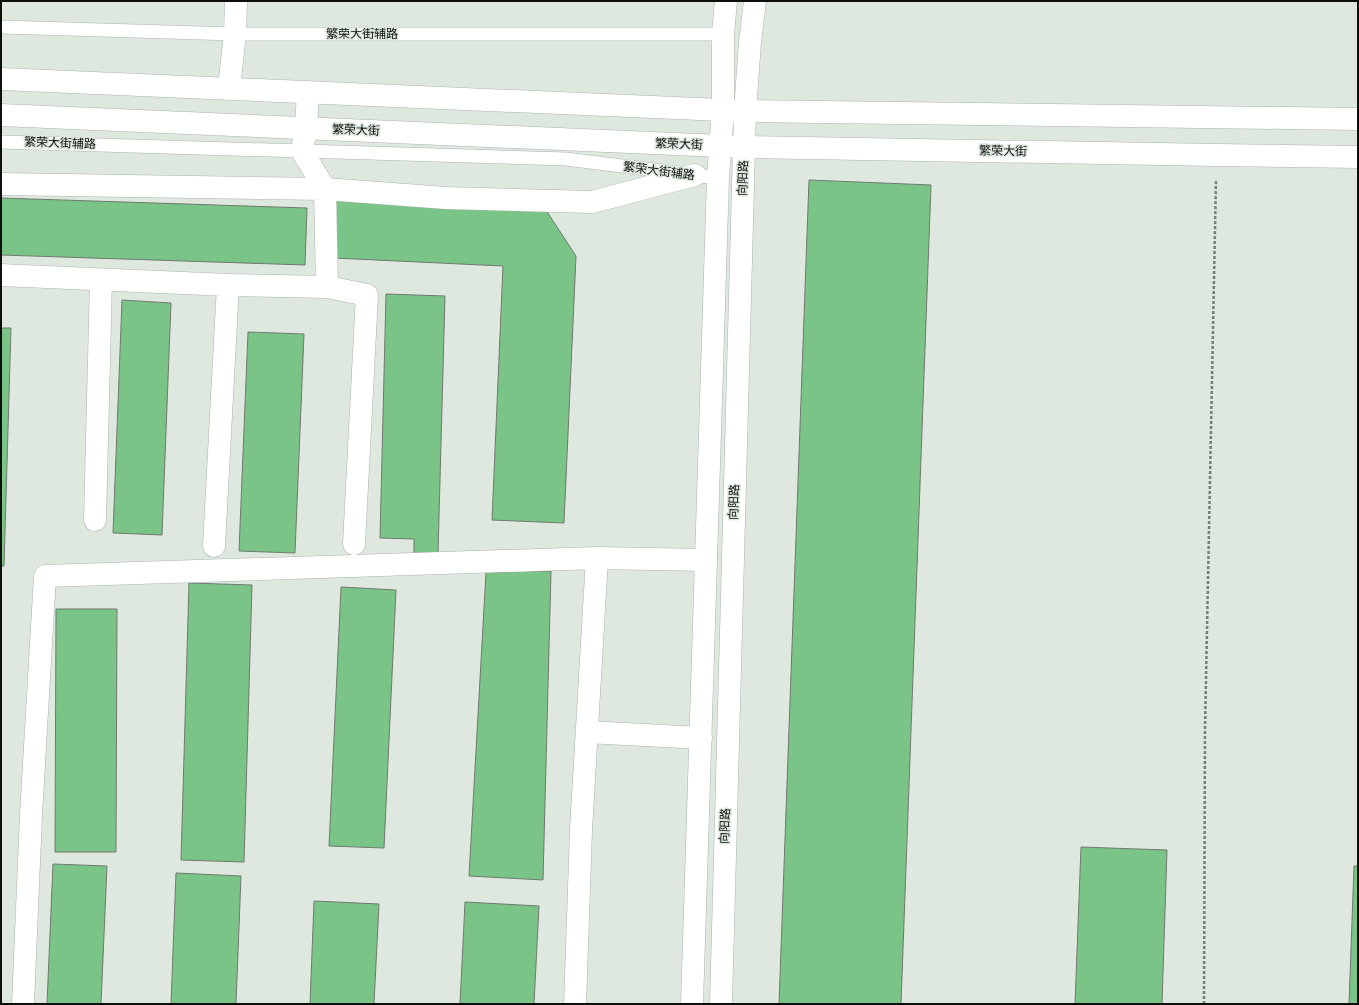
<svg xmlns="http://www.w3.org/2000/svg" width="1359" height="1005" viewBox="0 0 1359 1005" font-family="Lato,'Noto Sans SC',sans-serif">
<style>
.building{fill:#79c486;stroke:#707971}
.lines{fill:none;stroke-linecap:round;stroke-linejoin:round}
.service-casing{stroke:#aab4ab;stroke-width:14}
.minor-casing{stroke:#aab4ab;stroke-width:23}
.secondary-casing{stroke:#aab4ab;stroke-width:23}
.path{stroke:#777d77;stroke-width:2.5;stroke-dasharray:3 2;stroke-linecap:butt}
.service{stroke:#fff;stroke-width:13}
.minor{stroke:#fff;stroke-width:22}
.secondary{stroke:#fff;stroke-width:22}
.labels{text-anchor:middle;stroke-width:3;stroke-linejoin:round;paint-order:stroke}
.street-label{font-size:12px;fill:#0c0f0c;stroke:#dee8df}
</style>
<rect width="100%" height="100%" fill="#dee8df"/>
<path class="building" d="M 809,180 L 931,185 L 901,1004 L 779,1004 Z
M 336,197 L 544,207 L 576,256 L 564,523 L 492,520 L 503,266 L 333,258 Z
M 1,198 L 307,208 L 305,265 L 1,255 Z
M 386,294 L 445,296 L 438,554 L 414,553 L 414,539 L 380,538 Z
M 122,300 L 171,303 L 162,535 L 113,533 Z
M 1,328 L 11,328 L 4,566 L 1,566 Z
M 248,332 L 304,334 L 295,553 L 239,551 Z
M 551,571 L 543,880 L 469,876 L 486,572 Z
M 189,583 L 252,585 L 244,862 L 181,860 Z
M 341,587 L 396,590 L 384,848 L 329,846 Z
M 56,609 L 117,609 L 116,852 L 55,852 Z
M 1081,847 L 1167,850 L 1162,1004 L 1075,1004 Z
M 53,864 L 107,866 L 101,1004 L 47,1004 Z
M 1354,866 L 1358,866 L 1358,1004 L 1349,1004 Z
M 176,873 L 241,876 L 236,1004 L 171,1004 Z
M 314,901 L 379,904 L 374,1004 L 310,1004 Z
M 465,902 L 539,906 L 534,1004 L 460,1004 Z"/>
<g class="lines">
<defs>
<path id="service" d="M 1,27 L 235,34 L 723,34
M 1,142 L 566,159 L 718,178"/>
<path id="minor" d="M 229,88 L 235,34 L 236,1
M 308,93 L 306,128 L 302,151 L 325,189 L 327,287
M 1,184 L 325,189 L 446,198 L 592,202 L 695,175
M 1,275 L 228,285 L 327,287 L 367,295 L 354,544
M 95,520 L 101,280
M 214,546 L 228,285
M 587,732 L 701,738
M 23,1004 L 31,815 L 45,576 L 597,558
M 575,1004 L 581,830 L 597,558 L 706,560"/>
<path id="secondary" d="M 1,79 L 745,111 L 1358,119
M 1,115 L 744,147 L 1217,155 L 1358,157
M 692,1004 L 718,178 L 723,110 L 723,34 L 726,1
M 721,1004 L 745,111 L 750,42 L 755,1"/>
</defs>
<use href="#service" class="service-casing"/>
<use href="#minor" class="minor-casing"/>
<use href="#secondary" class="secondary-casing"/>
<path class="path" d="M 1204,1004 L 1205,730 L 1216,179"/>
<use href="#service" class="service"/>
<use href="#minor" class="minor"/>
<use href="#secondary" class="secondary"/>
</g>
<g class="labels">
<g class="street-label">
<text x="362" y="38">繁荣大街辅路</text>
<text transform="translate(356 130) rotate(2)" y="4">繁荣大街</text>
<text transform="translate(60 143) rotate(2)" y="4">繁荣大街辅路</text>
<text transform="translate(679 144) rotate(2)" y="4">繁荣大街</text>
<text transform="translate(1003 151) rotate(1)" y="4">繁荣大街</text>
<text transform="translate(659 171) rotate(7)" y="4">繁荣大街辅路</text>
<text transform="translate(743 178) rotate(-88)" y="4">向阳路</text>
<text transform="translate(734 502) rotate(-88)" y="4">向阳路</text>
<text transform="translate(725 826) rotate(-88)" y="4">向阳路</text>
</g>
</g>
<rect width="1359" height="1005" fill="none" stroke="#0c0f0c" stroke-width="4"/>
</svg>
